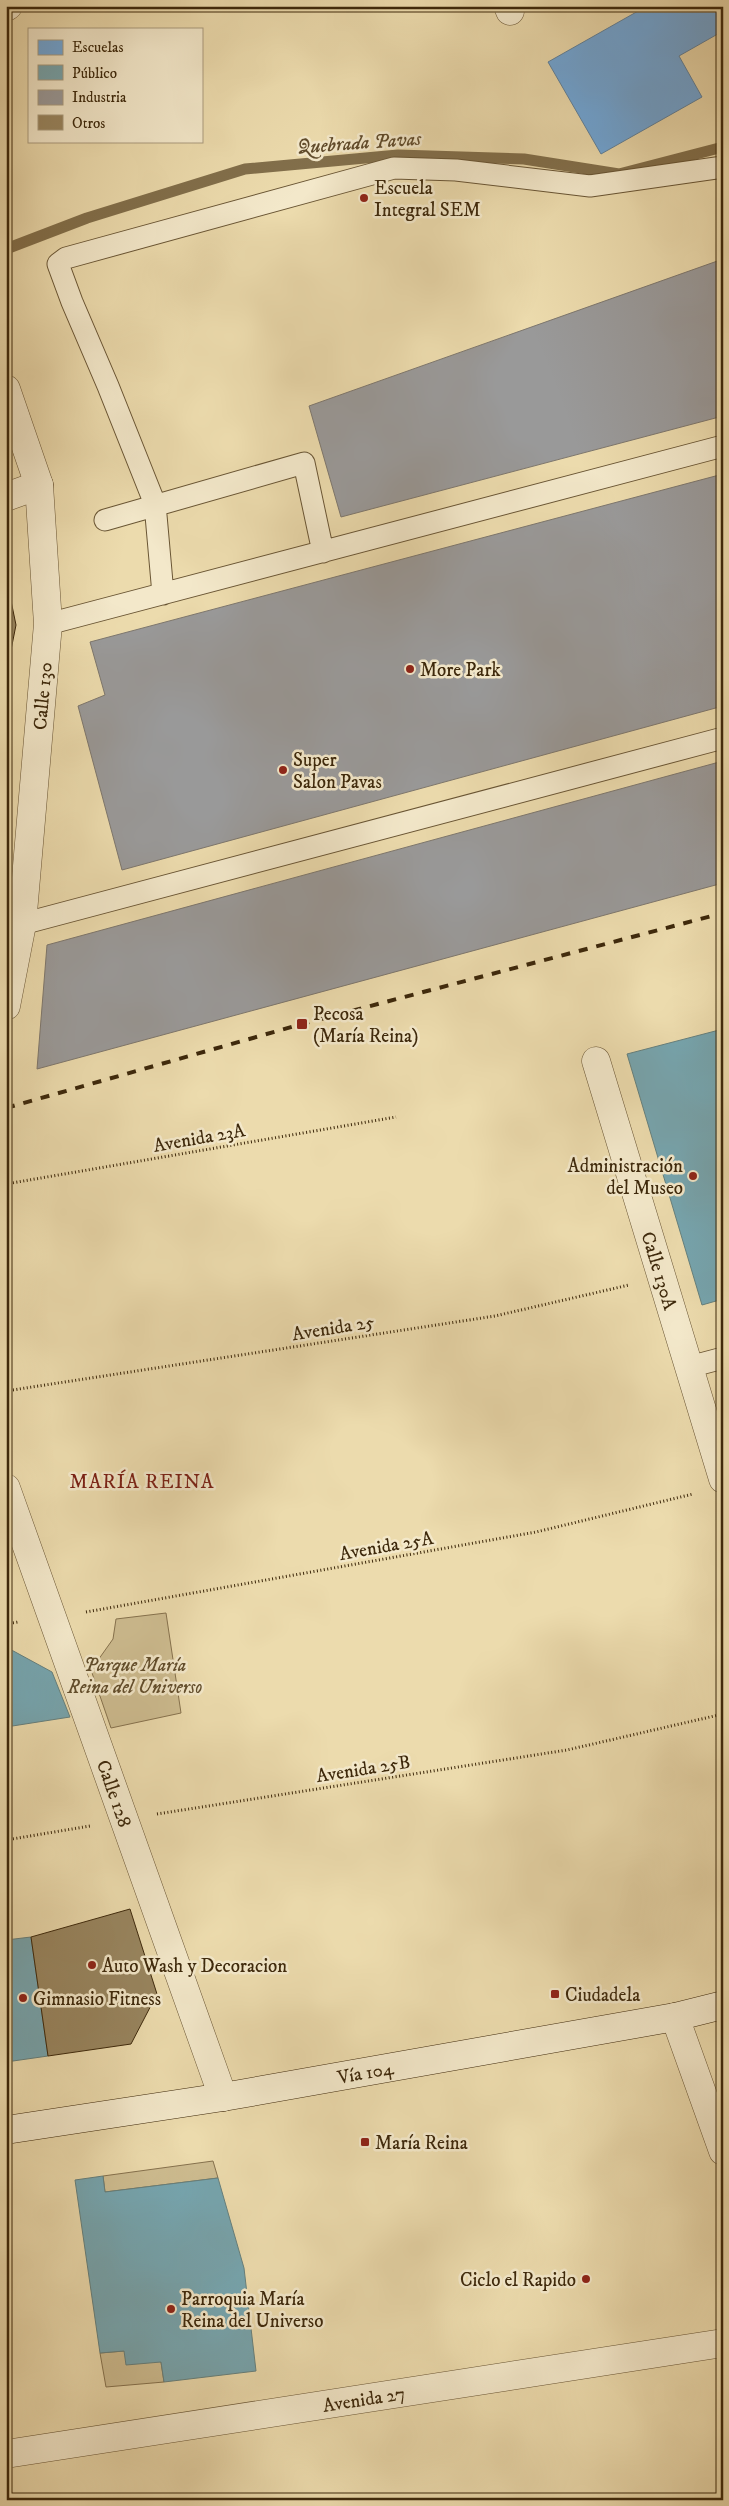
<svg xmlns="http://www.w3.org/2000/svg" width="729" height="2506" viewBox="0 0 729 2506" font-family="'IM FELL DW Pica',serif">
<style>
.green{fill:#cebd91;stroke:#86724e}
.schools{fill:#6fa8dc;stroke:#60829d}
.public{fill:#76a5af;stroke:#65807e}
.industry{fill:#999;stroke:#7d776e}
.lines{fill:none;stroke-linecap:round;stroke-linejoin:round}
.stream{stroke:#826f4b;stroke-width:11}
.building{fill:#98855f;stroke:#3d280b}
.lane-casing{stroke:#695534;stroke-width:23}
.street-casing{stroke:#695534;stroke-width:29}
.secondary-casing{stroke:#3d280b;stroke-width:29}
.path{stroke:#3d280b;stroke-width:3;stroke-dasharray:1 2.5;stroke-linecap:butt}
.lane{stroke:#f3e8ca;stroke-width:21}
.street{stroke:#f3e8ca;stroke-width:28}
.secondary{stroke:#f3e8ca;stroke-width:28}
.rail{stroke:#3d280b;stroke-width:4;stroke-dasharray:9 9;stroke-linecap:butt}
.poi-dot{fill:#8f2418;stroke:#f3e8ca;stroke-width:2}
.labels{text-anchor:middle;stroke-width:5;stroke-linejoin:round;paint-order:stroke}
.poi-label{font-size:19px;fill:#3d280b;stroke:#f3e8ca;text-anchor:start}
.street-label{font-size:19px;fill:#3d280b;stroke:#f3e8ca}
.park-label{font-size:19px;font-style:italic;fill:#614d2c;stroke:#f3e8ca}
.water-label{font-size:20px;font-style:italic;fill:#604b2b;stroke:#f3e8ca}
.neighbourhood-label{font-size:20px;letter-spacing:1px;fill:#7a1f14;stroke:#f3e8ca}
</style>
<rect width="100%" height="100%" fill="#ecdbad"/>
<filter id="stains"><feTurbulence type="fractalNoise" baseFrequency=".004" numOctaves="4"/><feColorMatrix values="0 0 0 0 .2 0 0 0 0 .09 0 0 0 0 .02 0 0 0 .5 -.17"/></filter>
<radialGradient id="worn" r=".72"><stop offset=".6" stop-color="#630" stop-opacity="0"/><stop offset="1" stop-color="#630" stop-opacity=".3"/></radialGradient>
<path class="green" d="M 166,1613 L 181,1713 L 111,1728 L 91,1670 L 113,1639 L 116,1619 Z
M 213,2161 L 218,2178 L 105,2192 L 103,2176 Z
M 124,2351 L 161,2362 L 164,2382 L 106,2387 L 100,2353 Z"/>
<path class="schools" d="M 647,6 L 723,6 L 723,31 L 679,56 L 702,97 L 601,154 L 548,62 Z"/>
<path class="public" d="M 723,1029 L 723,1299 L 702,1305 L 627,1054 Z
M 6,1647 L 52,1672 L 70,1717 L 6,1727 Z
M 31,1937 L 48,2056 L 6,2062 L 6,1940 Z
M 103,2176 L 105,2192 L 218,2178 L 244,2268 L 256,2371 L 164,2382 L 161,2362 L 126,2365 L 124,2351 L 100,2353 L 75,2180 Z"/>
<path class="industry" d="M 723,259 L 723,416 L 341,517 L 309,406 Z
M 723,474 L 723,706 L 122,870 L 78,706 L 105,695 L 90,642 Z
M 723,761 L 723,883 L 37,1069 L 47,945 Z"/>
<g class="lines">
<path class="stream" d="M 6,249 L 87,218 L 245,169 L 398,155 L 524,159 L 619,174 L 723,147"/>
</g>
<path class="building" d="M 6,590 L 10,596 L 16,625 L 10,655 L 6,657 Z
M 130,1909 L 157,1994 L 131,2044 L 48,2056 L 31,1937 Z"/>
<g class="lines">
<defs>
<path id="lane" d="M 105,520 L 304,463 L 323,552
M 163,594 L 155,504 L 108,386 L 72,302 L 58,264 L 66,258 L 394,168 L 456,170 L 590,186 L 723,167
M 48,624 L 723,446
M 22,924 L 723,738
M 689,1367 L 723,1358"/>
<g id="street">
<path d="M 508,6 L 510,11"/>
<path d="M 6,7 L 8,6"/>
<path d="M 6,389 L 39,485 L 48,624 L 22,924 L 6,1006"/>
<path d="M 6,497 L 39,485"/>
<path id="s1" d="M 596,1061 L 723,1479"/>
<path id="s2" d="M 6,1488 L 223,2097"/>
<path d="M 675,2017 L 723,2151"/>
<path id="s3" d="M 6,2454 L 723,2343"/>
</g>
<g id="secondary">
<path id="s4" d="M 6,2130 L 223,2097 L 675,2017 L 723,2005"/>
</g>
</defs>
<use href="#lane" class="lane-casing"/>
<use href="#street" class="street-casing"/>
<use href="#secondary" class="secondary-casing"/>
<path class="path" d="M 6,1184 L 396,1117
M 6,1391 L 495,1316 L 629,1285
M 86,1612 L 536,1532 L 693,1494
M 6,1624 L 18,1622
M 157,1814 L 567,1750 L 723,1714
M 6,1840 L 90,1826"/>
<use href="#lane" class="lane"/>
<use href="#street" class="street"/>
<use href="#secondary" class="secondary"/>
<path class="rail" d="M 6,1108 L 302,1024 L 723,913"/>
</g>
<g class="poi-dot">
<circle cx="364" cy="198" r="5"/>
<circle cx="410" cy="669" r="5"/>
<circle cx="283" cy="770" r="5"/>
<rect x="296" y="1018" width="12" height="12" rx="2.5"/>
<circle cx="693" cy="1176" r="5"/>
<circle cx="92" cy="1965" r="5"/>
<rect x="550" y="1989" width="10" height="10" rx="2.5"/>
<circle cx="23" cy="1998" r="5"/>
<rect x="360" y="2137" width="10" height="10" rx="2.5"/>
<circle cx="586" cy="2279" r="5"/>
<circle cx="171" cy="2309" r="5"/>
</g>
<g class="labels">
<g class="poi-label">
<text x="374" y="194">Escuela<tspan x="374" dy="22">Integral SEM</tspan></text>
<text x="420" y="676">More Park</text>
<text x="293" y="766">Super<tspan x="293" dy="22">Salon Pavas</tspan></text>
<text x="313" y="1020">Pecosa<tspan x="313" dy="22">(María Reina)</tspan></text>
<text x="683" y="1172" text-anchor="end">Administración<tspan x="683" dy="22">del Museo</tspan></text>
<text x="102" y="1972">Auto Wash y Decoracion</text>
<text x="565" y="2001">Ciudadela</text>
<text x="33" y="2005">Gimnasio Fitness</text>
<text x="375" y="2149">María Reina</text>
<text x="576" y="2286" text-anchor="end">Ciclo el Rapido</text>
<text x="181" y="2305">Parroquia María<tspan x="181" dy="22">Reina del Universo</tspan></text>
</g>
<g class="street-label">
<text transform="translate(42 696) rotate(-85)" y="7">Calle 130</text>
<text transform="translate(199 1137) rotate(-10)" y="7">Avenida 23A</text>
<text dy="7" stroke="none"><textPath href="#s1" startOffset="219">Calle 130A</textPath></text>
<text transform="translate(333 1327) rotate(-9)" y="7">Avenida 25</text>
<text transform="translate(386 1545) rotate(-10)" y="7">Avenida 25A</text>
<text transform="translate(363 1768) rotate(-9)" y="7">Avenida 25B</text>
<text dy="7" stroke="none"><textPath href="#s2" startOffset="324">Calle 128</textPath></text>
<text dy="7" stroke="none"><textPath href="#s4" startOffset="364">Vía 104</textPath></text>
<text dy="7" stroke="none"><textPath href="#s3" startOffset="362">Avenida 27</textPath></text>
</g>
<g class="park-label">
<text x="135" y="1671">Parque María<tspan x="135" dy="22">Reina del Universo</tspan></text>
</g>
<g class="water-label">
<text transform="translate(359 142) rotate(-4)" y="7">Quebrada Pavas</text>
</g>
<g class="neighbourhood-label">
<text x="142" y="1488">MARÍA REINA</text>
</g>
</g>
<rect width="729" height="2506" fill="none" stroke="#ecdbad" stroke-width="25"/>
<rect x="8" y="8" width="714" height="2491" fill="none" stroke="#3d280b" stroke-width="2.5"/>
<rect x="12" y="12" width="704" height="2481" fill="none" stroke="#3d280b"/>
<rect x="28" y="28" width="175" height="115" fill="#f3e8ca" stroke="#aa9b7e"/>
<rect x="38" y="40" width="25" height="15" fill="#6fa8dc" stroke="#aa9b7e"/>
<text x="72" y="52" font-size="15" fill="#3d280b">Escuelas</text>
<rect x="38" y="65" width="25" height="15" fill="#76a5af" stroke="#aa9b7e"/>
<text x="72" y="78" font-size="15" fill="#3d280b">Público</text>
<rect x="38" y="90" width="25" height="15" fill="#999999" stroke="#aa9b7e"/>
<text x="72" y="102" font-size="15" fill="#3d280b">Industria</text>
<rect x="38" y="115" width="25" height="15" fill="#98855f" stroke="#aa9b7e"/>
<text x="72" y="128" font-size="15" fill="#3d280b">Otros</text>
<rect width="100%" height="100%" filter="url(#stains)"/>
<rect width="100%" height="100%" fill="url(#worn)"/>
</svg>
